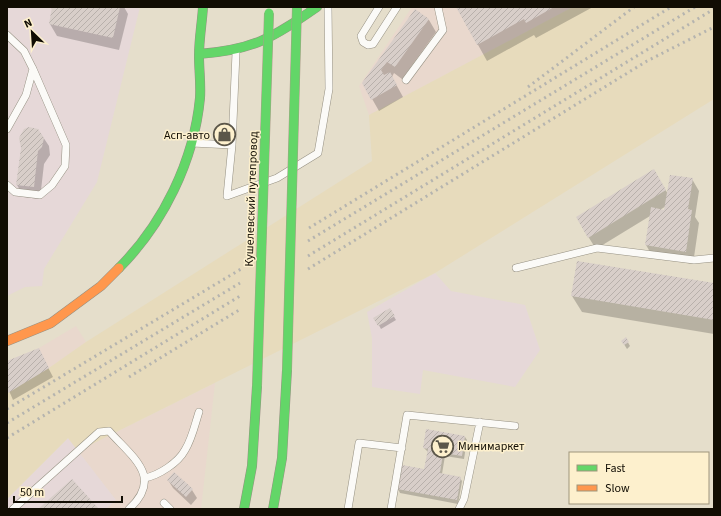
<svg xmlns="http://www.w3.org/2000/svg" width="721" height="516" viewBox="0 0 721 516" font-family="'Source Sans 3',sans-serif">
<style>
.commercial{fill:#e9d8cd}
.industrial{fill:#e6d8d8}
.built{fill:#e7dbbc}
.shadow{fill:#0003;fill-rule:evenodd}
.building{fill:url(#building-hatch)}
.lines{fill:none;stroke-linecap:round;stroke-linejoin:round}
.lane-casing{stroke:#969183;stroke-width:8}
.fast-casing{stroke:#969183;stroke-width:10}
.slow-casing{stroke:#969183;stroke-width:10}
.lane{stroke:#fbfaf7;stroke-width:7}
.fast{stroke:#63d668;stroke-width:9}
.slow{stroke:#ff974d;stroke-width:9}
.rail{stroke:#b5b4af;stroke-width:3;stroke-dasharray:2 4;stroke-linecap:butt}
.fast-bridge-casing{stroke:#aa9e89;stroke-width:10;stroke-linecap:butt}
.fast-bridge{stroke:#63d668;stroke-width:9}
.labels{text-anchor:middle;stroke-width:3;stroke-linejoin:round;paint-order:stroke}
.poi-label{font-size:12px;fill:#110d03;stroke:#fdf0cd;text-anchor:end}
.street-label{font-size:12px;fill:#110d03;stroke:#fdf0cd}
</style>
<defs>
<pattern id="building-hatch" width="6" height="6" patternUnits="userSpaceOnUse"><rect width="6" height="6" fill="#d8cec9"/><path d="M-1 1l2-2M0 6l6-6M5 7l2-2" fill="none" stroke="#b8b0ab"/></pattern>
</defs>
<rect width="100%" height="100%" fill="#e5decb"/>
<path class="commercial" d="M 412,7 L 573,7 L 369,115 L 359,86 Z
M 76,326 L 86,342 L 49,368 L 7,393 L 7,361 L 39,348 Z
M 215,383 L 201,509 L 106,509 L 116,500 L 78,451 Z"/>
<path class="industrial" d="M 7,7 L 140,7 L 97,182 L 44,269 L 42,286 L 25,287 L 7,296 Z
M 435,273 L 451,291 L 525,305 L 540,350 L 515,387 L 423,370 L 420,394 L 372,387 L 372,338 L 367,312 Z
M 68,438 L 116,500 L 106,509 L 7,509 L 7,499 Z"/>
<path class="built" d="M 573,7 L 714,7 L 714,99 L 435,273 L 78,451 L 68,438 L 7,499 L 7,393 L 49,368 L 86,342 L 372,161 L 369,115 Z"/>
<path class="shadow" d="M 53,7 L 124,7 L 128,14 L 119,50 L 57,36 L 50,24 Z
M 457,7 L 593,7 L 536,38 L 534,35 L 487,61 Z
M 415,10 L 429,20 L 436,32 L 402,79 L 394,73 L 392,77 L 403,97 L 379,111 L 363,83 Z
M 34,129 L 41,134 L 49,146 L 50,155 L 44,164 L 40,199 L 24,197 L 17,185 L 22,148 Z
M 653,170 L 668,194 L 692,179 L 699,191 L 695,217 L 699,223 L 693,264 L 653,257 L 646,245 L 650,216 L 596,249 L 584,230 ZM 666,206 L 665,211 L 660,210 Z
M 714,284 L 714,334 L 582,312 L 572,296 Z
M 390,310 L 396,320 L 381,329 L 375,318 Z
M 626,339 L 630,346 L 627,349 L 622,341 Z
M 39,350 L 53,377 L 13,400 L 7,386 L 7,363 Z
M 465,437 L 467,440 L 464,459 L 445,456 L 442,474 L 460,478 L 462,481 L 458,504 L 400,493 L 398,489 L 425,470 L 428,452 L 424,448 Z
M 174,474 L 192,490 L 197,498 L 191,505 L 173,488 L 168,480 Z"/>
<path class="building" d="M 52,7 L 120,7 L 113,38 L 49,24 Z
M 456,7 L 554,7 L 526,23 L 524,19 L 477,45 Z
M 415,9 L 429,19 L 395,67 L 387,62 L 381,70 L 384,75 L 390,72 L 397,85 L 371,100 L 362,83 Z
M 29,127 L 38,129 L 44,138 L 42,147 L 38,151 L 34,187 L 16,185 L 21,148 L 19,138 L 24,129 Z
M 654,169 L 666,190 L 588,238 L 576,217 Z
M 670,175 L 693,178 L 688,209 L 692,210 L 686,252 L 645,245 L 651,207 L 664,210 Z
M 577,261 L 714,283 L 714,320 L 571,296 Z
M 390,308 L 395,316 L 378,326 L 373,318 Z
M 626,337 L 629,342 L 624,345 L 621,341 Z
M 39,348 L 49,368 L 8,393 L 7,361 Z
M 426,429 L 465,436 L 462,456 L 443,453 L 440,473 L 461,477 L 457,500 L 397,489 L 402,465 L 424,469 L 428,449 L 423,448 Z
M 174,472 L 193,489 L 186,497 L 167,480 Z
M 72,479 L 99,509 L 38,509 Z"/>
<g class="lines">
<defs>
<path id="lane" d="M 379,7 L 361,36 L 363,42 L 368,45 L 373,44 L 397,7
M 7,35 L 24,51 L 33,69 L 66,145 L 65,166 L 52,185 L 40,195 L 15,192 L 7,185
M 236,53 L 232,145 L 227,196 L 277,178 L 318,153 L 329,89 L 328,7
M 406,80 L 443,30 L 438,7
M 7,129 L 26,95 L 33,69
M 192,143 L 232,145
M 516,268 L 597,248 L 694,260 L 714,258
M 145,478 C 159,475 178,463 185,450 C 192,439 195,424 199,412
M 164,503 L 170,509
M 13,509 L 99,432 L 109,431 C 132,457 164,477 129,509
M 348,509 L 359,443 L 402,448
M 391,509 L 407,415 L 515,426
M 459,509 L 464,499 L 480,422"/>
<path id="fast" d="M 199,54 C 254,50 272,38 317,7
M 119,268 C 163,224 194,161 200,98 C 201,84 199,70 199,56 C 199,39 202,23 203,7
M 244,509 L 252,466 L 257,386
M 273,509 L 282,458 L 287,370"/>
<path id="slow" d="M 7,341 L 51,323 L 101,286 L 119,268"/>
</defs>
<use href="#lane" class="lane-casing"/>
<use href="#fast" class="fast-casing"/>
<use href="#slow" class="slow-casing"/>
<use href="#lane" class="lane"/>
<use href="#fast" class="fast"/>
<use href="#slow" class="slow"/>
<path class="rail" d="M 528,87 L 634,7
M 309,228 L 671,7
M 308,241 L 695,7
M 308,256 L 714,9
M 308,269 L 647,61 L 714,27
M 129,377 L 239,310
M 7,409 L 241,269
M 7,423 L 240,283
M 7,438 L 240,296"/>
<defs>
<path id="fast-bridge" d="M 287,370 L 297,7
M 257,386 L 269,13"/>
</defs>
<use href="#fast-bridge" class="fast-bridge-casing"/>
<use href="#fast-bridge" class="fast-bridge"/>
</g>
<defs>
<symbol id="shop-ring" viewBox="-11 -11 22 22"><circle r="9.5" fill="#fdf0cd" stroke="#5b5649" stroke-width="1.5"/><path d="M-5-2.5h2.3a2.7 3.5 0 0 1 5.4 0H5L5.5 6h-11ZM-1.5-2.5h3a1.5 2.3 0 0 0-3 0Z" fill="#5b5649"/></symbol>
<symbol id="supermarket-ring" viewBox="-11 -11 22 22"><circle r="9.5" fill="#fdf0cd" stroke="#5b5649" stroke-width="1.5"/><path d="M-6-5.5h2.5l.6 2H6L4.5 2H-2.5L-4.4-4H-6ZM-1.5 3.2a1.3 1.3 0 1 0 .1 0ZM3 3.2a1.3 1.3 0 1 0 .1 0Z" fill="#5b5649"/></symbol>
</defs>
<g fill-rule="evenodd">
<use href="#shop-ring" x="212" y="122" width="25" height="25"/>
<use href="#supermarket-ring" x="430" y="434" width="25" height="25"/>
</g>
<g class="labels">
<g class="poi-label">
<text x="210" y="139">Асп-авто</text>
<text x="458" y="450" text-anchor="start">Минимаркет</text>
</g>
<g class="street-label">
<text transform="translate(251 199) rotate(-88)" y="4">Кушелевский путепровод</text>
</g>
</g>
<rect width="721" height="516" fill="none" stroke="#110d03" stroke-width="16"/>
<rect x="569" y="452" width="140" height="52" fill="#fdf0cd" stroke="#9f957c"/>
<rect x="577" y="465" width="20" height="6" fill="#63d668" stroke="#9f957c"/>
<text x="605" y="472" font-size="12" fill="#110d03">Fast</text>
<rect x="577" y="485" width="20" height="6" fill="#ff974d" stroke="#9f957c"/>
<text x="605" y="492" font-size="12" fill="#110d03">Slow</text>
<g transform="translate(32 32) rotate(335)" stroke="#fdf0cd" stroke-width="3" paint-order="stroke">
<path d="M0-3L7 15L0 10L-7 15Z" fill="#110d03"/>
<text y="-6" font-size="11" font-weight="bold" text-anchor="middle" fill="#110d03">N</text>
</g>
<path d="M14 496v6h108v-6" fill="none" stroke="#110d03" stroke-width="2"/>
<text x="20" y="496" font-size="12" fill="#110d03" stroke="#fdf0cd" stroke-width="3" paint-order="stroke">50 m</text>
</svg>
